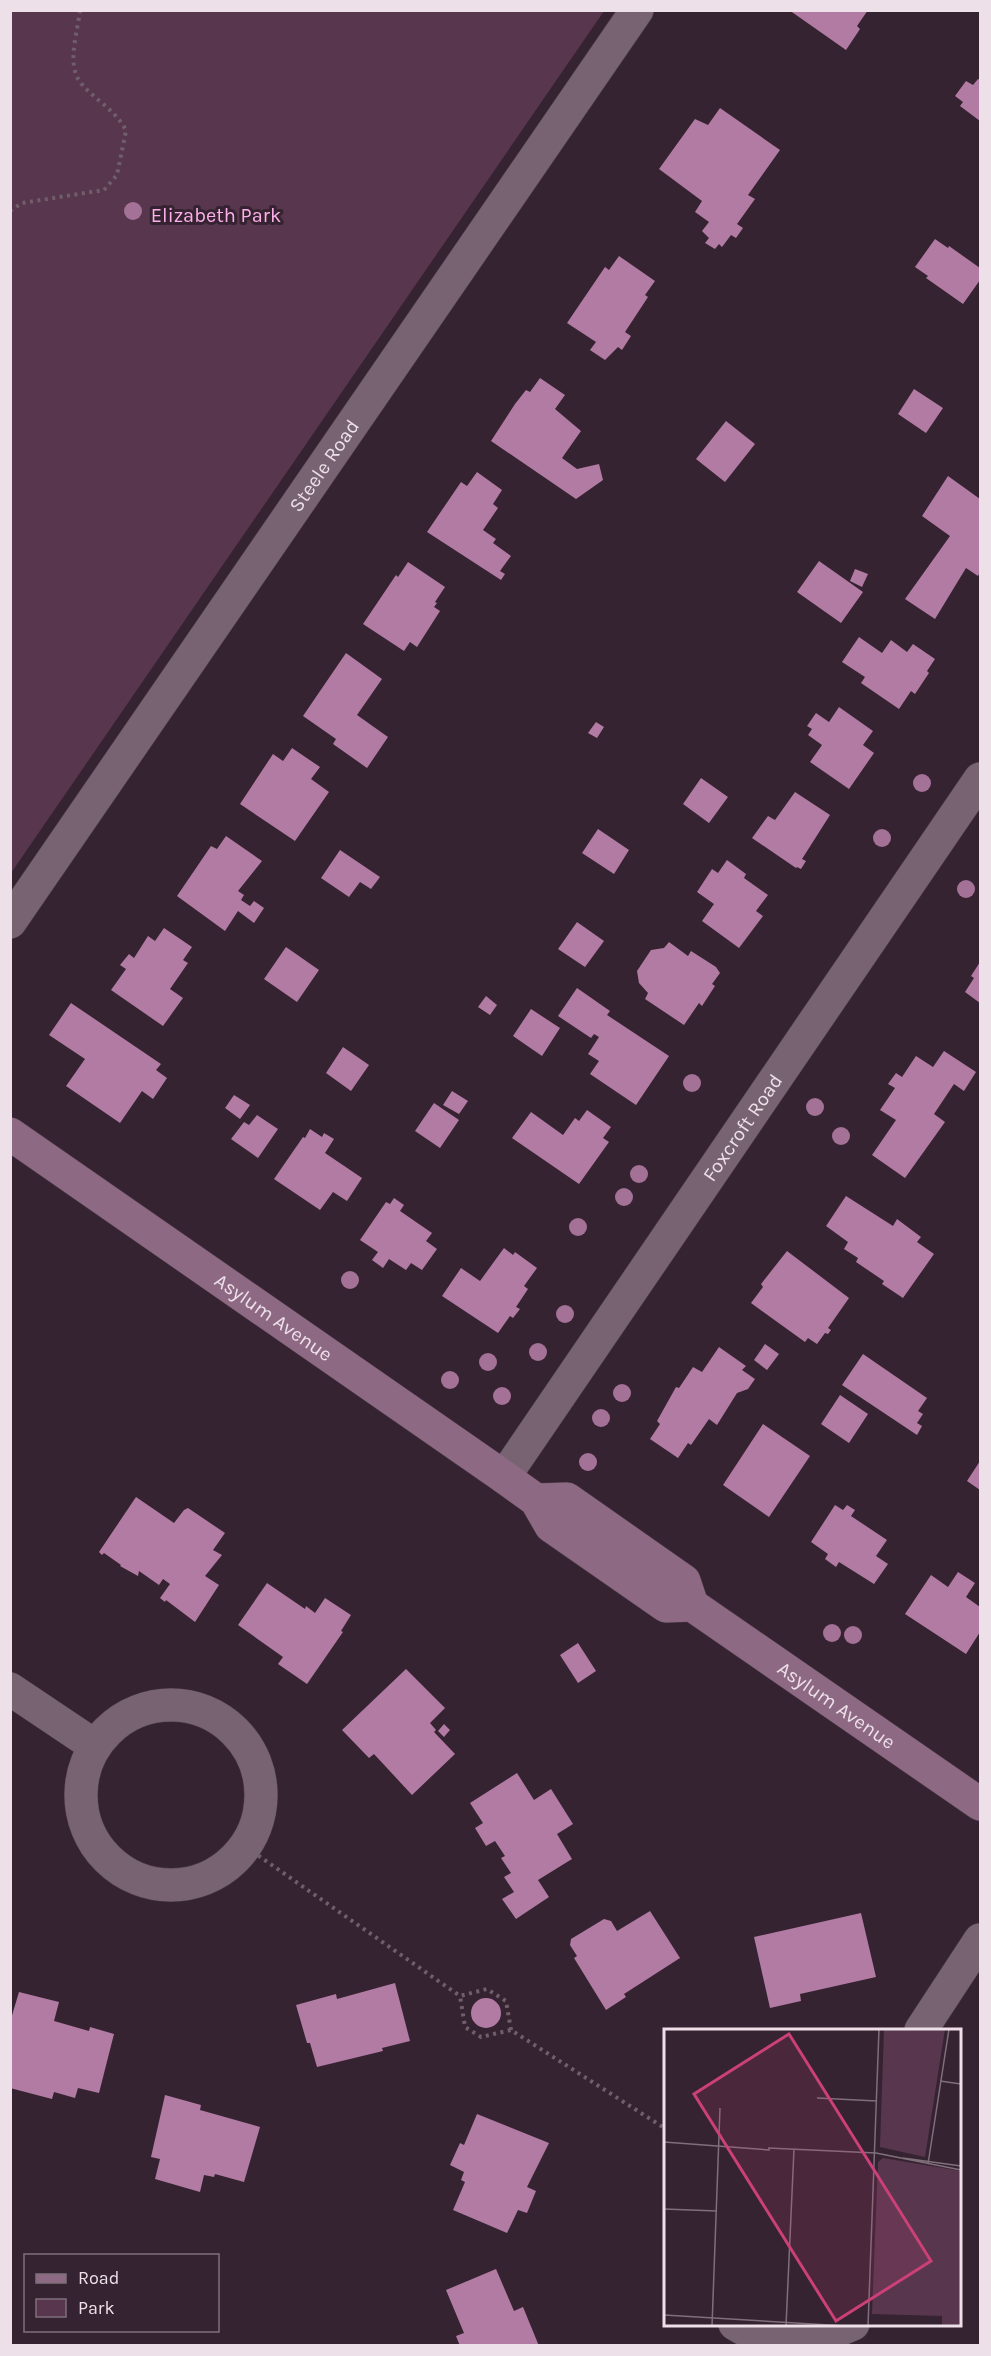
<svg xmlns="http://www.w3.org/2000/svg" width="991" height="2356" viewBox="0 0 991 2356" font-family="Karla,sans-serif">
<style>
.green{fill:#57364e}
.building{fill:#b27ba3}
.lines{fill:none;stroke-linecap:round;stroke-linejoin:round}
.minor-casing{stroke:#4f3f4b;stroke-width:34}
.tertiary-casing{stroke:#4f3f4b;stroke-width:34}
.secondary-casing{stroke:#4f3f4b;stroke-width:34}
.path{stroke:#705f6b;stroke-width:4;stroke-dasharray:3 4.5;stroke-linecap:butt}
.minor{stroke:#786372;stroke-width:33}
.tertiary{stroke:#786372;stroke-width:33}
.secondary{stroke:#8e6984;stroke-width:33}
.tree{fill:#a47197}
.labels{text-anchor:middle;stroke-width:6;stroke-linejoin:round;paint-order:stroke}
.park-label{font-size:20px;fill:#feb0ea;stroke:#362331}
.street-label{font-size:20px;fill:#ede0e9;stroke:#362331}
.inset-road{fill:none;stroke:#7f6f7b;stroke-width:1.5}
.view{fill:#cb4077;fill-opacity:0.15;stroke:#cb4077;stroke-width:3}
.inset-edge{fill:none;stroke:#ede0e9;stroke-width:3}
</style>
<rect width="100%" height="100%" fill="#362331"/>
<path class="green" d="M 11,10 L 604,11 L 11,873 L 10,11 Z"/>
<path class="building" d="M 789,10 L 868,10 L 857,26 L 860,29 L 846,50 Z
M 978,79 L 980,80 L 980,121 L 960,106 L 963,102 L 955,96 L 966,81 L 973,85 Z
M 720,108 L 780,150 L 748,195 L 755,199 L 737,224 L 743,228 L 736,238 L 731,235 L 722,247 L 719,244 L 715,249 L 705,243 L 709,238 L 702,231 L 709,222 L 695,212 L 702,201 L 659,169 L 695,119 L 708,125 Z
M 935,239 L 948,248 L 949,246 L 980,268 L 980,280 L 963,304 L 926,278 L 928,276 L 915,267 Z
M 619,256 L 655,281 L 645,295 L 648,297 L 625,332 L 631,336 L 622,350 L 618,347 L 605,360 L 590,350 L 596,342 L 567,323 L 605,267 L 609,270 Z
M 540,378 L 565,395 L 555,409 L 581,431 L 562,458 L 577,469 L 599,464 L 603,480 L 576,499 L 491,441 L 515,404 L 526,390 L 530,392 Z
M 914,389 L 943,408 L 926,433 L 898,414 Z
M 726,421 L 755,444 L 725,482 L 696,459 Z
M 477,472 L 502,490 L 493,504 L 498,508 L 483,530 L 496,539 L 493,543 L 511,556 L 500,571 L 505,574 L 501,580 L 427,532 L 461,482 L 467,486 Z
M 948,476 L 980,499 L 980,572 L 978,576 L 966,568 L 935,619 L 905,599 L 950,536 L 922,516 Z
M 819,561 L 863,592 L 841,623 L 797,592 Z
M 408,562 L 445,587 L 435,602 L 437,603 L 434,607 L 440,611 L 417,647 L 410,642 L 404,651 L 363,624 L 396,575 L 398,577 Z
M 855,569 L 868,574 L 862,587 L 850,581 Z
M 859,637 L 882,653 L 891,640 L 907,652 L 913,644 L 935,659 L 927,671 L 929,673 L 915,694 L 911,691 L 899,709 L 861,683 L 865,677 L 842,662 Z
M 346,653 L 382,679 L 357,715 L 388,737 L 367,768 L 333,744 L 336,739 L 303,716 Z
M 839,707 L 873,731 L 863,745 L 874,753 L 849,789 L 810,762 L 822,745 L 808,735 L 812,729 L 807,726 L 816,713 L 829,722 Z
M 596,722 L 604,727 L 597,738 L 588,733 Z
M 292,748 L 320,767 L 311,779 L 329,792 L 295,841 L 240,804 L 273,754 L 283,761 Z
M 701,778 L 728,797 L 709,823 L 683,804 Z
M 795,792 L 830,815 L 802,859 L 806,861 L 801,869 L 797,867 L 796,868 L 752,838 L 768,816 L 775,820 Z
M 598,829 L 629,850 L 614,874 L 582,853 Z
M 226,836 L 262,861 L 238,891 L 244,895 L 241,900 L 250,906 L 254,901 L 264,908 L 254,923 L 238,911 L 225,931 L 177,896 L 211,846 L 217,849 Z
M 340,850 L 380,877 L 371,889 L 360,882 L 349,897 L 321,878 Z
M 727,860 L 746,874 L 744,878 L 768,895 L 756,911 L 763,916 L 739,948 L 702,921 L 714,904 L 697,892 L 712,869 L 718,873 Z
M 577,922 L 604,941 L 585,967 L 558,949 Z
M 164,928 L 192,947 L 183,960 L 188,963 L 170,989 L 183,998 L 163,1026 L 111,990 L 126,969 L 120,965 L 129,954 L 134,958 L 148,936 L 155,941 Z
M 669,942 L 688,956 L 691,951 L 716,967 L 720,973 L 712,984 L 715,986 L 702,1006 L 699,1003 L 684,1025 L 645,999 L 648,993 L 639,983 L 637,971 L 651,950 L 664,948 Z
M 286,947 L 319,970 L 297,1002 L 264,979 Z
M 980,962 L 980,1003 L 965,992 L 974,978 L 971,976 Z
M 577,988 L 610,1011 L 607,1015 L 669,1056 L 636,1105 L 590,1074 L 599,1061 L 588,1054 L 599,1037 L 594,1034 L 591,1038 L 558,1016 Z
M 486,996 L 497,1005 L 490,1015 L 478,1007 Z
M 71,1003 L 161,1064 L 156,1070 L 167,1078 L 153,1099 L 142,1091 L 120,1123 L 66,1086 L 85,1059 L 49,1035 Z
M 531,1009 L 560,1028 L 542,1056 L 513,1036 Z
M 343,1047 L 369,1065 L 351,1091 L 326,1073 Z
M 944,1051 L 976,1072 L 964,1091 L 954,1084 L 934,1114 L 945,1122 L 905,1178 L 872,1155 L 896,1120 L 880,1110 L 895,1088 L 888,1084 L 896,1073 L 902,1077 L 916,1056 L 933,1067 Z
M 452,1091 L 468,1101 L 459,1114 L 443,1105 Z
M 234,1095 L 250,1105 L 240,1119 L 225,1108 Z
M 434,1103 L 459,1120 L 440,1148 L 415,1131 Z
M 587,1110 L 611,1127 L 603,1138 L 609,1142 L 579,1184 L 512,1138 L 531,1112 L 563,1135 L 575,1118 L 579,1121 Z
M 257,1115 L 278,1129 L 258,1158 L 231,1139 L 244,1122 L 249,1125 Z
M 310,1129 L 322,1137 L 324,1133 L 334,1139 L 325,1153 L 362,1178 L 347,1201 L 333,1192 L 320,1210 L 274,1179 L 303,1137 L 305,1138 Z
M 846,1196 L 893,1226 L 897,1219 L 921,1237 L 917,1242 L 934,1254 L 903,1298 L 882,1284 L 884,1281 L 856,1262 L 858,1258 L 844,1249 L 848,1242 L 826,1226 Z
M 394,1198 L 404,1205 L 400,1211 L 432,1233 L 426,1241 L 437,1249 L 422,1270 L 411,1263 L 406,1270 L 389,1259 L 383,1268 L 372,1260 L 378,1252 L 360,1240 L 386,1202 L 390,1204 Z
M 504,1248 L 513,1255 L 515,1252 L 537,1268 L 524,1286 L 528,1289 L 516,1307 L 520,1309 L 513,1318 L 510,1316 L 498,1333 L 442,1296 L 461,1268 L 480,1281 Z
M 787,1251 L 849,1298 L 828,1328 L 831,1330 L 828,1334 L 825,1333 L 817,1344 L 808,1338 L 805,1342 L 751,1303 L 763,1287 L 761,1284 Z
M 765,1344 L 779,1354 L 767,1370 L 754,1360 Z
M 719,1347 L 746,1366 L 742,1370 L 755,1379 L 748,1389 L 737,1393 L 717,1425 L 709,1419 L 691,1445 L 688,1443 L 678,1458 L 650,1439 L 660,1424 L 657,1421 L 676,1387 L 679,1388 L 693,1367 L 702,1372 Z
M 863,1354 L 927,1398 L 918,1411 L 923,1414 L 917,1423 L 922,1426 L 917,1435 L 842,1385 Z
M 840,1395 L 868,1414 L 849,1443 L 821,1424 Z
M 763,1424 L 810,1456 L 769,1517 L 723,1485 Z
M 980,1461 L 980,1490 L 967,1481 Z
M 136,1497 L 174,1523 L 184,1510 L 188,1508 L 225,1533 L 213,1550 L 222,1555 L 205,1576 L 219,1585 L 195,1622 L 166,1600 L 165,1602 L 160,1598 L 170,1584 L 163,1579 L 159,1585 L 139,1571 L 138,1576 L 120,1566 L 121,1565 L 104,1553 L 102,1555 L 99,1552 Z
M 835,1505 L 843,1510 L 847,1505 L 855,1510 L 851,1516 L 887,1540 L 876,1556 L 888,1564 L 874,1584 L 839,1562 L 836,1567 L 825,1559 L 828,1554 L 811,1542 Z
M 958,1572 L 975,1583 L 966,1597 L 980,1607 L 980,1632 L 966,1654 L 905,1614 L 931,1575 L 948,1587 Z
M 267,1583 L 305,1609 L 306,1606 L 315,1613 L 325,1598 L 351,1615 L 341,1631 L 343,1632 L 307,1684 L 278,1664 L 283,1657 L 238,1625 Z
M 578,1643 L 596,1671 L 578,1683 L 560,1655 Z
M 406,1669 L 445,1708 L 430,1723 L 436,1730 L 434,1732 L 455,1754 L 412,1795 L 374,1754 L 369,1758 L 342,1730 Z
M 444,1724 L 450,1730 L 444,1737 L 438,1731 Z
M 517,1773 L 534,1800 L 551,1789 L 573,1824 L 557,1834 L 572,1859 L 538,1880 L 549,1897 L 516,1919 L 502,1899 L 514,1892 L 504,1877 L 511,1873 L 501,1858 L 505,1856 L 495,1841 L 486,1846 L 475,1828 L 483,1823 L 470,1803 Z
M 650,1911 L 680,1958 L 624,1994 L 626,1997 L 606,2010 L 574,1958 L 577,1956 L 570,1945 L 571,1939 L 604,1919 L 611,1921 L 617,1931 Z
M 861,1913 L 876,1977 L 800,1994 L 801,2001 L 770,2008 L 754,1937 Z
M 395,1983 L 410,2041 L 382,2048 L 383,2051 L 317,2067 L 310,2043 L 307,2043 L 296,2005 L 336,1994 L 337,1999 Z
M 19,1992 L 59,2002 L 54,2021 L 89,2031 L 90,2027 L 114,2034 L 99,2093 L 78,2088 L 75,2098 L 54,2092 L 52,2099 L 10,2088 L 10,2022 Z
M471 2013a15 15 0 1 1 30 0a15 15 0 1 1-30 0Z
M 165,2095 L 201,2105 L 200,2110 L 260,2127 L 244,2182 L 215,2174 L 214,2177 L 204,2175 L 200,2192 L 155,2179 L 160,2159 L 151,2157 Z
M 477,2114 L 549,2143 L 527,2187 L 536,2191 L 527,2213 L 518,2210 L 507,2233 L 453,2210 L 465,2182 L 461,2180 L 464,2172 L 450,2165 L 460,2143 L 464,2145 Z
M 496,2269 L 514,2311 L 523,2307 L 539,2346 L 460,2346 L 456,2336 L 464,2333 L 446,2290 Z"/>
<g class="lines">
<defs>
<g id="minor">
<path id="s1" d="M 504,1477 L 980,779"/>
<path d="M 10,1689 L 95,1746"/>
<circle cx="171" cy="1795" r="90"/>
<path d="M 921,2030 L 980,1940"/>
<path d="M 735,2324 C 773,2348 815,2342 853,2324"/>
</g>
<g id="tertiary">
<path id="s2" d="M 10,922 L 637,10"/>
</g>
<g id="secondary">
<path id="s3" d="M 10,1134 L 504,1477 L 536,1500 L 551,1526 L 666,1606 L 692,1605"/>
<path id="s4" d="M 536,1500 L 567,1499 L 684,1581 L 692,1605 L 980,1804"/>
</g>
</defs>
<use href="#minor" class="minor-casing"/>
<use href="#tertiary" class="tertiary-casing"/>
<use href="#secondary" class="secondary-casing"/>
<path class="path" d="M 10,211 L 22,203 L 104,190 L 117,175 L 126,131 C 116,107 79,92 75,71 C 70,53 78,29 80,10
M 246,1847 L 460,1996
M 511,2030 L 506,2001 L 487,1989 L 460,1996 L 465,2027 L 481,2037 L 511,2030 L 666,2129"/>
<use href="#minor" class="minor"/>
<use href="#tertiary" class="tertiary"/>
<use href="#secondary" class="secondary"/>
</g>
<g class="tree">
<circle cx="133" cy="211" r="9"/>
<circle cx="922" cy="783" r="9"/>
<circle cx="882" cy="838" r="9"/>
<circle cx="966" cy="889" r="9"/>
<circle cx="692" cy="1083" r="9"/>
<circle cx="815" cy="1107" r="9"/>
<circle cx="841" cy="1136" r="9"/>
<circle cx="639" cy="1174" r="9"/>
<circle cx="624" cy="1197" r="9"/>
<circle cx="578" cy="1227" r="9"/>
<circle cx="350" cy="1280" r="9"/>
<circle cx="565" cy="1314" r="9"/>
<circle cx="538" cy="1352" r="9"/>
<circle cx="488" cy="1362" r="9"/>
<circle cx="450" cy="1380" r="9"/>
<circle cx="622" cy="1393" r="9"/>
<circle cx="502" cy="1396" r="9"/>
<circle cx="601" cy="1418" r="9"/>
<circle cx="588" cy="1462" r="9"/>
<circle cx="832" cy="1633" r="9"/>
<circle cx="853" cy="1635" r="9"/>
</g>
<g class="labels">
<g class="park-label">
<text x="216" y="222">Elizabeth Park</text>
</g>
<g class="street-label">
<text dy="7" stroke="none"><textPath href="#s2" startOffset="554">Steele Road</textPath></text>
<text dy="7" stroke="none"><textPath href="#s1" startOffset="423">Foxcroft Road</textPath></text>
<text dy="7" stroke="none"><textPath href="#s3" startOffset="321">Asylum Avenue</textPath></text>
<text dy="7" stroke="none"><textPath href="#s4" startOffset="375">Asylum Avenue</textPath></text>
</g>
</g>
<g transform="translate(664 2029)">
<rect width="297" height="297" fill="#362331"/>
<path d="M 220,0 L 281,0 L 261,128 L 216,118 ZM 219,129 L 297,142 L 297,297 L 278,297 L 278,287 L 208,285 L 214,133 Z" fill="#57364e"/>
<path class="inset-road" d="M 276,52 L 297,55M 153,69 L 213,72M 0,113 L 106,121M 104,119 L 212,124 L 297,141M 239,129 L 297,137M 264,135 L 285,0M 0,180 L 53,182M 0,286 L 182,297M 48,297 L 56,79M 122,297 L 130,120M 204,297 L 215,0"/>
<path class="view" d="M 125,5 L 267,232 L 172,292 L 30,65 Z"/>
<rect width="297" height="297" class="inset-edge"/>
</g>
<rect width="991" height="2356" fill="none" stroke="#ede0e9" stroke-width="24"/>
<rect x="24" y="2254" width="195" height="78" fill="#362331" stroke="#7f6f7b" stroke-width="1.5"/>
<rect x="36" y="2274" width="30" height="9" fill="#8e6984" stroke="#7f6f7b" stroke-width="1.5"/>
<text x="78" y="2284" font-size="18" fill="#ede0e9">Road</text>
<rect x="36" y="2299" width="30" height="18" fill="#57364e" stroke="#7f6f7b" stroke-width="1.5"/>
<text x="78" y="2314" font-size="18" fill="#ede0e9">Park</text>
</svg>
